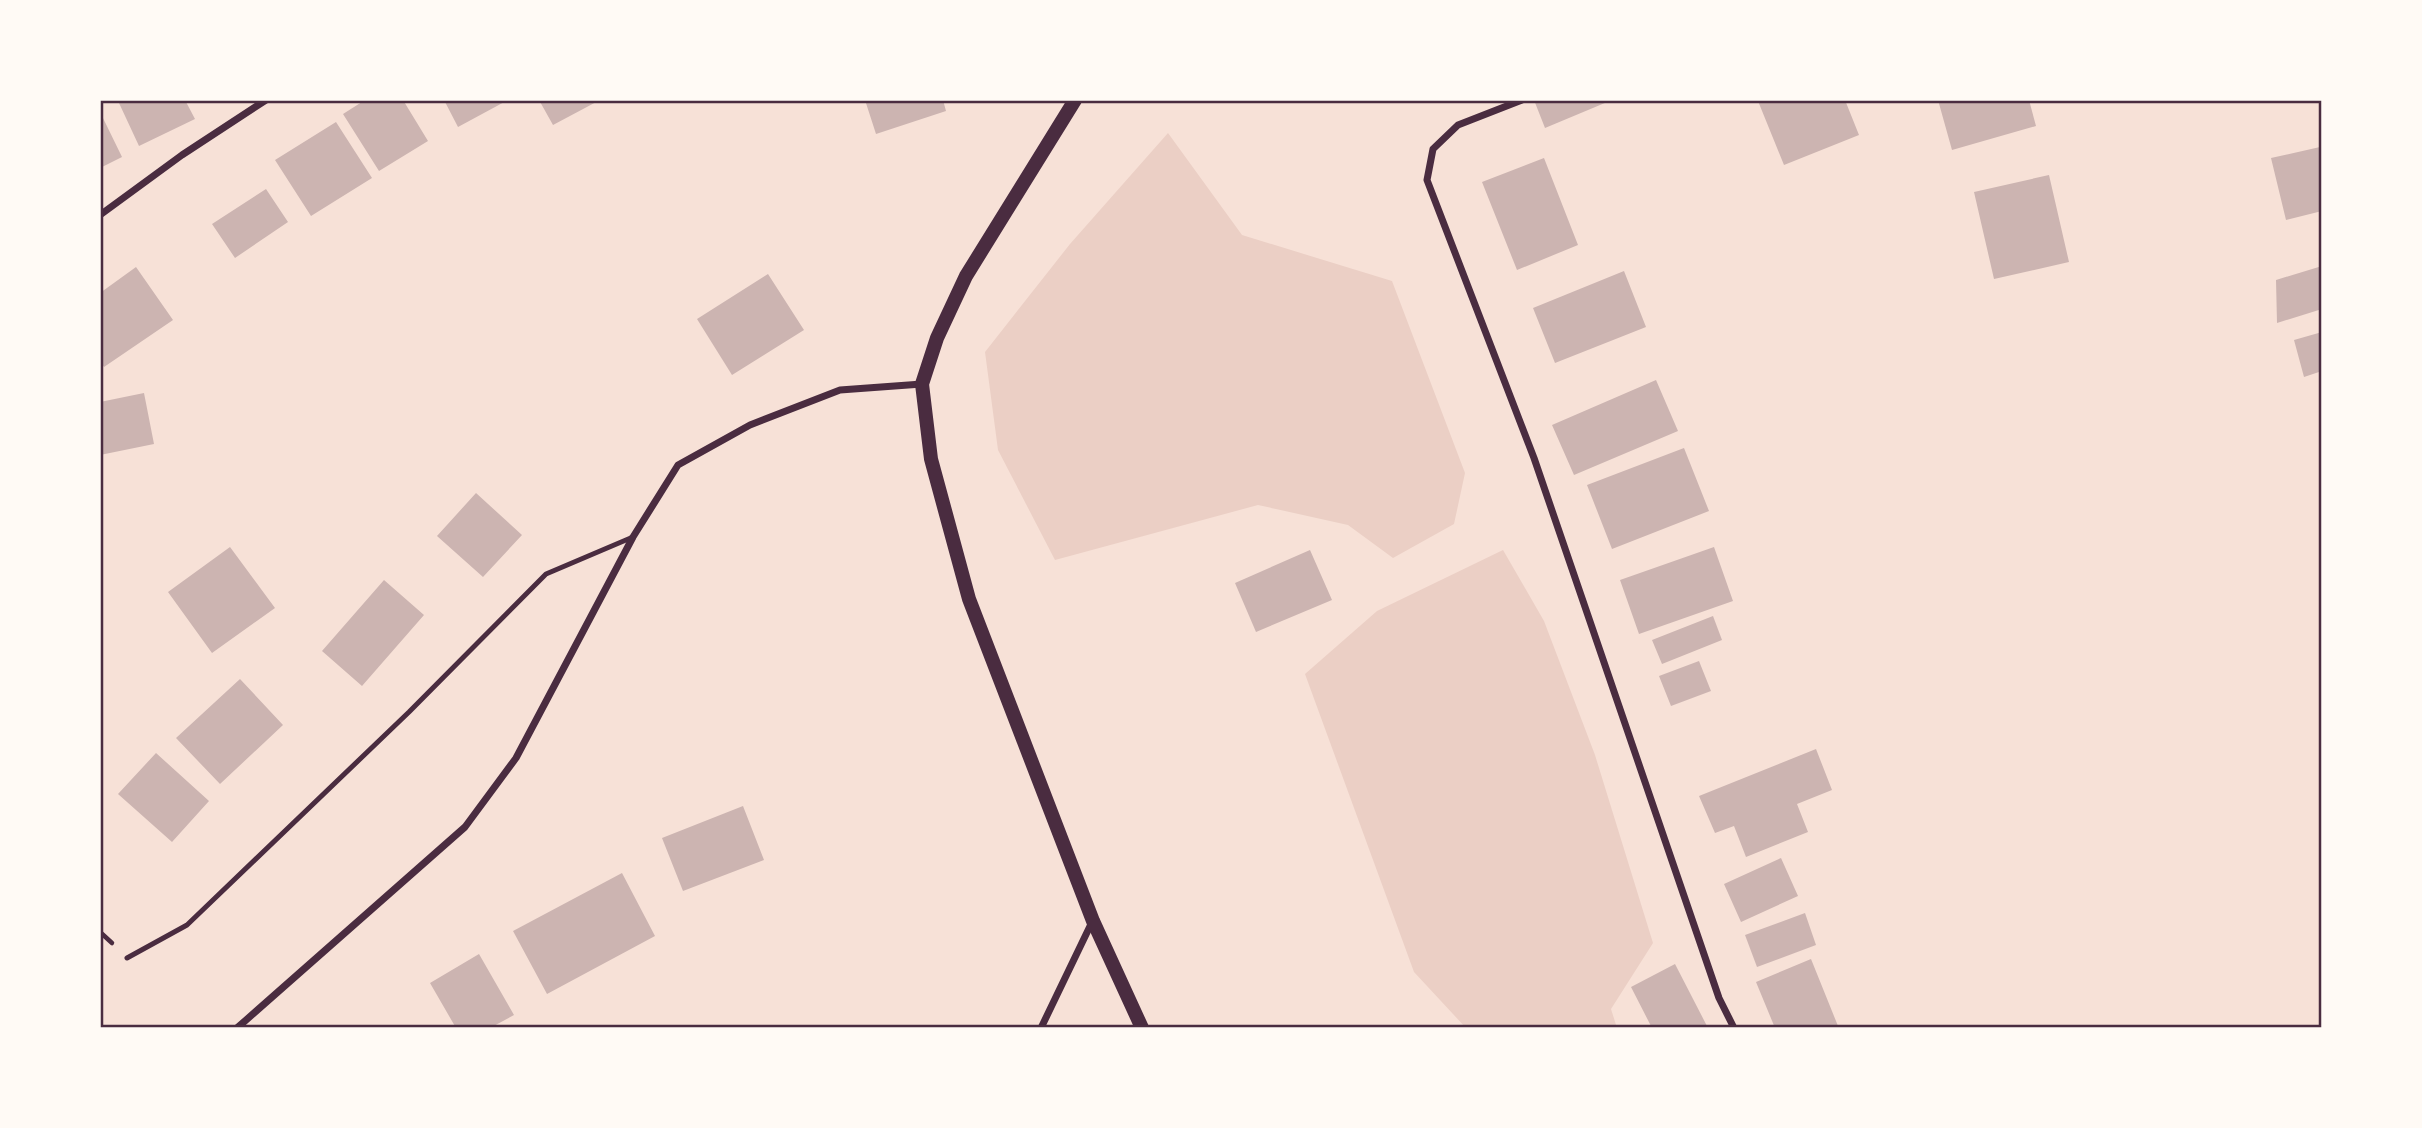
<svg xmlns="http://www.w3.org/2000/svg" width="2422" height="1128" viewBox="0 0 2422 1128" font-family="Barlow,sans-serif">
<style>
.green{fill:#ebcfc5}
.building{fill:#ccb4b1}
.lines{fill:none;stroke-linecap:round;stroke-linejoin:round}
.path{stroke:#4a2c40;stroke-width:4.5}
.service{stroke:#4a2c40;stroke-width:5}
.minor{stroke:#4a2c40;stroke-width:7}
.secondary{stroke:#4a2c40;stroke-width:14}
.neatline{fill:none;stroke:#4a2c40;stroke-width:2.5}
</style>
<rect width="100%" height="100%" fill="#f7e1d7"/>
<path class="green" d="M 1168,133 L 1242,235 L 1392,281 L 1465,473 L 1454,524 L 1393,558 L 1348,525 L 1258,505 L 1055,560 L 998,450 L 985,352 L 1070,244 Z
M 1503,550 L 1544,621 L 1595,755 L 1653,943 L 1611,1009 L 1617,1028 L 1466,1028 L 1414,972 L 1305,674 L 1377,611 Z"/>
<path class="building" d="M 125,100 L 185,100 L 195,119 L 139,146 L 119,103 Z
M 365,100 L 403,100 L 428,141 L 379,171 L 343,114 Z
M 444,100 L 508,100 L 458,127 Z
M 539,100 L 600,100 L 553,125 Z
M 865,100 L 943,100 L 946,111 L 876,134 Z
M 1534,100 L 1612,100 L 1545,128 Z
M 1761,100 L 1845,100 L 1859,135 L 1784,165 L 1758,101 Z
M 1938,100 L 2029,100 L 2036,126 L 1952,150 Z
M 102,116 L 122,157 L 100,168 L 100,117 Z
M 336,122 L 372,178 L 311,216 L 275,160 Z
M 2320,147 L 2322,211 L 2286,220 L 2271,158 Z
M 1544,158 L 1578,245 L 1517,270 L 1482,182 Z
M 2049,175 L 2069,262 L 1994,279 L 1974,192 Z
M 266,189 L 288,222 L 235,258 L 212,224 Z
M 2322,266 L 2322,309 L 2277,323 L 2276,280 Z
M 136,267 L 173,320 L 104,367 L 100,361 L 100,293 Z
M 1624,271 L 1646,327 L 1555,363 L 1533,308 Z
M 768,274 L 804,330 L 732,375 L 697,319 Z
M 2322,332 L 2322,371 L 2304,377 L 2294,340 Z
M 1656,380 L 1678,431 L 1574,475 L 1552,425 Z
M 144,393 L 154,444 L 100,455 L 100,402 Z
M 1684,448 L 1709,511 L 1612,549 L 1587,485 Z
M 476,493 L 522,535 L 483,577 L 437,536 Z
M 230,547 L 275,608 L 212,653 L 168,592 Z
M 1714,547 L 1733,601 L 1639,634 L 1620,580 Z
M 1310,550 L 1332,600 L 1256,632 L 1235,583 Z
M 384,580 L 424,615 L 362,686 L 322,651 Z
M 1713,616 L 1722,640 L 1662,664 L 1652,640 Z
M 1699,661 L 1711,691 L 1671,706 L 1659,676 Z
M 240,679 L 283,725 L 220,784 L 176,738 Z
M 1816,749 L 1832,790 L 1797,804 L 1808,832 L 1746,857 L 1734,826 L 1715,833 L 1699,796 Z
M 156,753 L 209,801 L 172,842 L 118,794 Z
M 743,806 L 764,860 L 683,891 L 662,838 Z
M 1781,858 L 1798,896 L 1741,922 L 1724,884 Z
M 622,873 L 655,936 L 547,994 L 513,931 Z
M 1805,913 L 1816,945 L 1757,967 L 1745,935 Z
M 479,954 L 514,1015 L 490,1028 L 456,1028 L 430,983 Z
M 1811,959 L 1838,1026 L 1775,1028 L 1756,982 Z
M 1675,964 L 1708,1028 L 1652,1028 L 1631,987 Z"/>
<g class="lines">
<path class="path" d="M 100,932 L 112,943"/>
<path class="service" d="M 127,958 L 187,925 L 409,712 L 546,574 L 633,537"/>
<path class="minor" d="M 1522,100 L 1458,125 L 1433,149 L 1427,180 L 1534,458 L 1719,998 L 1734,1028
M 100,215 L 182,155 L 266,100
M 237,1028 L 465,827 L 516,758 L 633,537 L 678,465 L 750,425 L 840,390 L 922,384
M 1041,1028 L 1092,922"/>
<path class="secondary" d="M 1075,100 L 966,276 L 937,338 L 922,384 L 931,459 L 969,599 L 1093,921 L 1142,1028"/>
</g>
<rect width="2422" height="1128" fill="none" stroke="#fffaf5" stroke-width="203"/>
<rect x="102" y="102" width="2218" height="924" class="neatline"/>
</svg>
